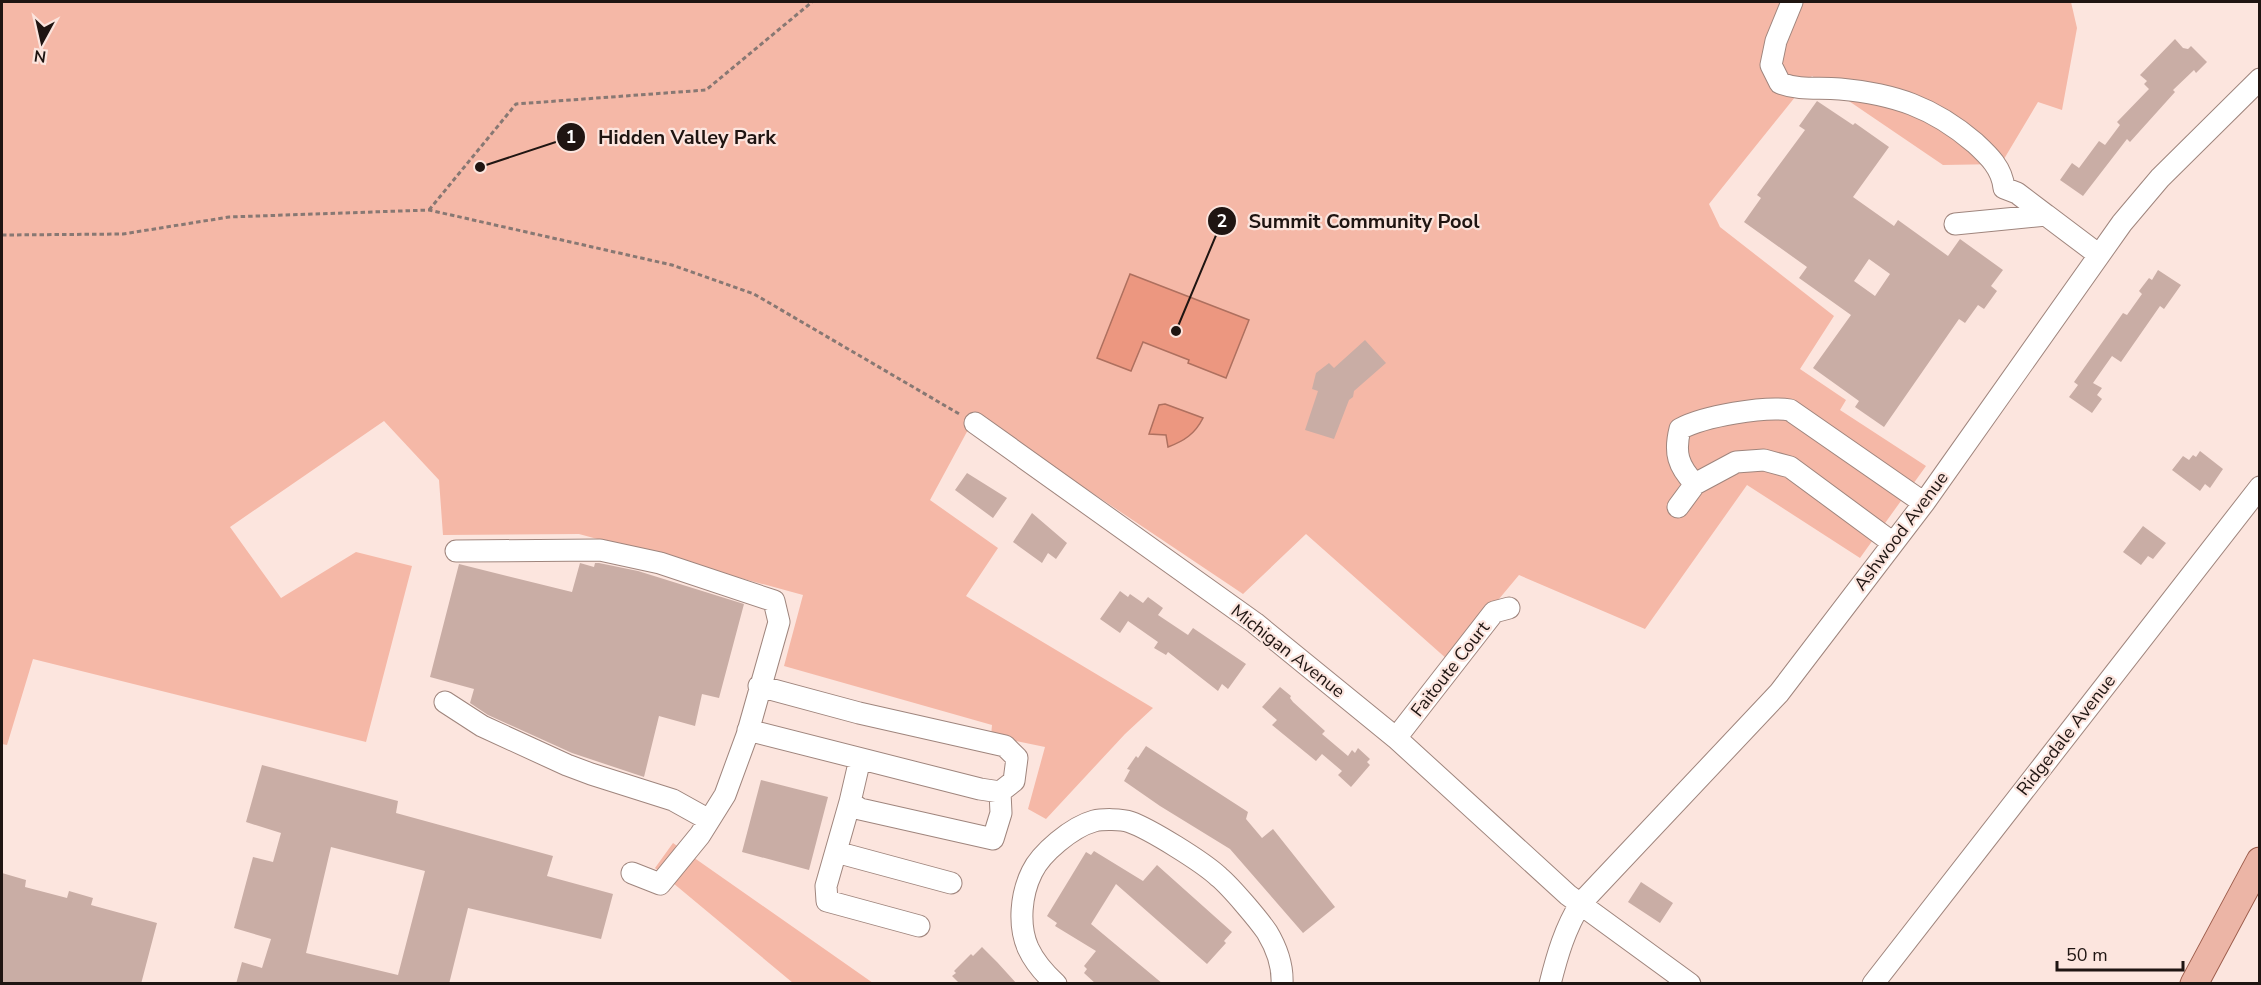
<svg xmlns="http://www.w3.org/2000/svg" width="2261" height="985" viewBox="0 0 2261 985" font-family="'Nunito Sans',sans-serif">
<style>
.green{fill:#f5b8a7}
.water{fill:#ec9780;stroke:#ae705f;stroke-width:1.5}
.building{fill:#c9ada5;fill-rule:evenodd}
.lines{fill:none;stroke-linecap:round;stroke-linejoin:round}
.minor-casing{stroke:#9f857d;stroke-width:23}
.major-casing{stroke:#9c5c4b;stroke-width:29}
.path{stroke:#887873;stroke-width:3;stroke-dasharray:4.5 3;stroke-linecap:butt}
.minor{stroke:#fff;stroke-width:21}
.major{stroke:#ecb5a6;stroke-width:27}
.labels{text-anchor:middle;stroke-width:4.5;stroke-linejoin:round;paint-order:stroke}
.street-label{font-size:18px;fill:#1f1512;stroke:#fce5de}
.leader{fill:none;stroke:#1f1512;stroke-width:2}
.callout-dot{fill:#1f1512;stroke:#fce5de;stroke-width:2}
.mark-label{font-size:18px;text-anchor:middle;font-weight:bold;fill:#fff}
.callout-label{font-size:20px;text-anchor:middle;font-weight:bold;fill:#1f1512;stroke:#fce5de;stroke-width:4.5;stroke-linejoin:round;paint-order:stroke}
</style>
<rect width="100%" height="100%" fill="#fce5de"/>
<path class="green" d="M 2,2 L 2071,2 L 2077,28 L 2062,110 L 2038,102 L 2001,164 L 1943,165 L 1812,76 L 1709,204 L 1720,227 L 1834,316 L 1800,369 L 1846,400 L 1840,410 L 1926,466 L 1860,558 L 1747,485 L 1645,629 L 1519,575 L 1448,660 L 1306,534 L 1243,594 L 976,415 L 930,500 L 998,548 L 966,596 L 1153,708 L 1125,734 L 1046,819 L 1028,809 L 1045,747 L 991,736 L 992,725 L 784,666 L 803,595 L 579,534 L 443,535 L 439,480 L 384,421 L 230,527 L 281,598 L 356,552 L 412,566 L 366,742 L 33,659 L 7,745 L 2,744 Z
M 673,843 L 873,983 L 793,983 L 655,868 Z"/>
<path class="water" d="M 1130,274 L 1249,320 L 1226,378 L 1188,363 L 1189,360 L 1143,342 L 1131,371 L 1097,358 Z
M 1165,404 L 1203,418 C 1195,434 1184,441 1168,447 L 1166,435 L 1149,434 L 1159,405 Z"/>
<path class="building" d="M 2175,39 L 2183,48 L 2188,49 L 2191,46 L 2207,62 L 2196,73 L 2194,70 L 2173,90 L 2175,92 L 2130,142 L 2127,139 L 2083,196 L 2060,180 L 2072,163 L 2079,168 L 2099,141 L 2105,145 L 2120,125 L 2117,122 L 2149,89 L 2144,84 L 2147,81 L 2140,75 Z
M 1817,101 L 1853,125 L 1855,123 L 1889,147 L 1853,197 L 1894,226 L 1898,220 L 1948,256 L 1960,239 L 2003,270 L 1991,286 L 1997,291 L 1984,309 L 1978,305 L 1965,323 L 1959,319 L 1884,427 L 1855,407 L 1859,401 L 1813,368 L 1851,315 L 1799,278 L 1807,267 L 1744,222 L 1761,198 L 1757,195 L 1805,130 L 1799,126 ZM 1869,259 L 1890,274 L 1875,296 L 1854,281 Z
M 2158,270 L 2181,285 L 2164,309 L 2160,306 L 2121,362 L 2112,356 L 2093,383 L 2102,388 L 2097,395 L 2102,399 L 2092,413 L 2069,397 L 2078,385 L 2074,382 L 2123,313 L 2127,315 L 2142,294 L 2139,291 L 2149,278 L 2152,280 Z
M 1365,340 L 1386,363 L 1354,391 L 1353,397 L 1349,400 L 1334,439 L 1305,430 L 1318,391 L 1312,389 L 1316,373 L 1329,363 L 1334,368 Z
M 2200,451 L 2223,469 L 2210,488 L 2205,484 L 2200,491 L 2172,470 L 2183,456 L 2189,460 L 2193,455 L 2196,457 Z
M 967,473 L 1007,498 L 993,518 L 955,490 Z
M 1032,513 L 1067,543 L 1056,559 L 1048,553 L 1042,563 L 1013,542 Z
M 2143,526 L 2166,543 L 2153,559 L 2148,556 L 2141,565 L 2123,552 Z
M 580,563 L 594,567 L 595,563 L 599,563 L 638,571 L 744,604 L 719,698 L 702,694 L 695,726 L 659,716 L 644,777 L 572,753 L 488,715 L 470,703 L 474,689 L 430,677 L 459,564 L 572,592 Z
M 1120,591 L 1128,597 L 1130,594 L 1143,603 L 1148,597 L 1163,608 L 1158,615 L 1188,635 L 1193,628 L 1246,664 L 1228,689 L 1222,684 L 1218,691 L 1168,652 L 1166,655 L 1154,648 L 1158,642 L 1128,621 L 1120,633 L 1100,619 Z
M 1280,687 L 1291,696 L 1290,698 L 1293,702 L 1325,731 L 1322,734 L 1348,756 L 1352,750 L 1355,753 L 1358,748 L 1370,759 L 1367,762 L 1370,765 L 1351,787 L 1338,775 L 1342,771 L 1322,754 L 1316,761 L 1272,725 L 1277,720 L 1262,707 Z
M 1146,746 L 1248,812 L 1246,819 L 1262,838 L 1273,829 L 1335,907 L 1303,933 L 1230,849 L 1160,806 L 1124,781 L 1130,770 L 1127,769 L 1136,756 L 1138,758 Z
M 262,765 L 398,801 L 396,813 L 553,856 L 547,876 L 613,894 L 601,939 L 468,908 L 449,984 L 236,984 L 242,962 L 262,968 L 271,939 L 234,928 L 253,857 L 273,862 L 281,833 L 246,822 ZM 331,847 L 425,871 L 398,975 L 306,953 Z
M 761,780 L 828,797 L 809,870 L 742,852 Z
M 1094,851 L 1143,881 L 1157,865 L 1232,932 L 1224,941 L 1226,943 L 1207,964 L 1116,884 L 1091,924 L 1163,984 L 1096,984 L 1084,973 L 1087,969 L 1084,966 L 1096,951 L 1055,926 L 1057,923 L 1047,916 L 1086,852 L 1091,855 Z
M 2,873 L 26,880 L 25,887 L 67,898 L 69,891 L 93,898 L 91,905 L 157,923 L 141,984 L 2,984 Z
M 1641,882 L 1673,903 L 1660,923 L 1628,902 Z
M 982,947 L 997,962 L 1017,984 L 960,984 L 952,976 L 956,973 L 954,971 L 971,954 L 973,956 Z"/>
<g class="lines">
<defs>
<path id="minor" d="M 1792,2 L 1776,41 L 1771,65 L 1780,83 C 1801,91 1818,87 1840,89 C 1894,94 1933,107 1975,143 C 1989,156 2002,168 2004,188 L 2017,193 L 2046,215 L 1955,224
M 2046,215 L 2099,255
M 975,423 L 1255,623 L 1396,738 L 1568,895 L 1690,984
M 1695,484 C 1678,466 1674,453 1680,429 C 1704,416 1764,406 1790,410 L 1924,503
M 1678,507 L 1695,484 L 1736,462 L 1764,460 L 1790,467 L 1893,543
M 456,551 L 600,550 L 660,563 L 774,601 L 779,622 L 747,735 L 725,795 L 700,835 L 660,884 L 632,873
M 445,702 L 482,726 L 567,765 L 591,774 L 673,800 L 709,820
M 748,730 L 980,789 L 1000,792 L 1014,781 L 1017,758 L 1005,746 L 859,713 L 759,686
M 1396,738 L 1494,612 L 1509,608
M 860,759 L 850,802 L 860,809 L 993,839 L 1001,813 L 1000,792
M 850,802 L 826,886 L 827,901 L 919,926
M 836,852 L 951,883
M 1056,984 C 1045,974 1034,961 1028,948 C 1018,925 1021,894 1032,872 C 1041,853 1072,827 1094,821 C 1102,819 1122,819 1130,822 C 1150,829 1203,862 1219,877 C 1231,887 1258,919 1267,932 C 1276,947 1283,966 1282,984
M 1550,984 C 1557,956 1565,928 1581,903 L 1779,693 L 1924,503 L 2122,223 L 2160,178 L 2260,79
M 1873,984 L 2260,487"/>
<path id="major" d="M 2194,984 L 2260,861"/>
</defs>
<use href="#minor" class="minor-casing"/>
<use href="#major" class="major-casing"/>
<path class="path" d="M 429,210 L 516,104 L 706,90 L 812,2
M 2,235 L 123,234 L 229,217 L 429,210 L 672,265 L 754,294 L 961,415"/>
<use href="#minor" class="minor"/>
<use href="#major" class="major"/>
</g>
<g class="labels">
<g class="street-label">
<text transform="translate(1901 531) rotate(-53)" y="6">Ashwood Avenue</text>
<text transform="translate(1288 651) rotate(38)" y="6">Michigan Avenue</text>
<text transform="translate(1450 669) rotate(-52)" y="6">Faitoute Court</text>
<text transform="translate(2066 735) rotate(-52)" y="6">Ridgedale Avenue</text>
</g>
</g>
<path class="leader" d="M480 167L571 137M1176 331L1222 221"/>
<g class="callout-dot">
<circle cx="480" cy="167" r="6"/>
<circle cx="1176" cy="331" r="6"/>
<circle cx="571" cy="137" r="15"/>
<circle cx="1222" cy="221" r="15"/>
</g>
<g class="mark-label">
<text x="571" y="143">1</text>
<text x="1222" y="227">2</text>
</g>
<g class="callout-label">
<text x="687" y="144">Hidden Valley Park</text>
<text x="1364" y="228">Summit Community Pool</text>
</g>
<rect width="2261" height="985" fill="none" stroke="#1f1512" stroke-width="6"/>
<g transform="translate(42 42) rotate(188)" stroke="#fce5de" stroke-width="4.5" paint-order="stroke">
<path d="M0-4.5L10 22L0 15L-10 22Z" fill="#1f1512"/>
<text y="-9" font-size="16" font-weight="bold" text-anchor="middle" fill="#1f1512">N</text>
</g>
<path d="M2057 961v9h126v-9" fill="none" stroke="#1f1512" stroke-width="3"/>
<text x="2066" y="961" font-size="18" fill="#1f1512" stroke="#fce5de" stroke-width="4.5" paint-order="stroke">50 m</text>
</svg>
